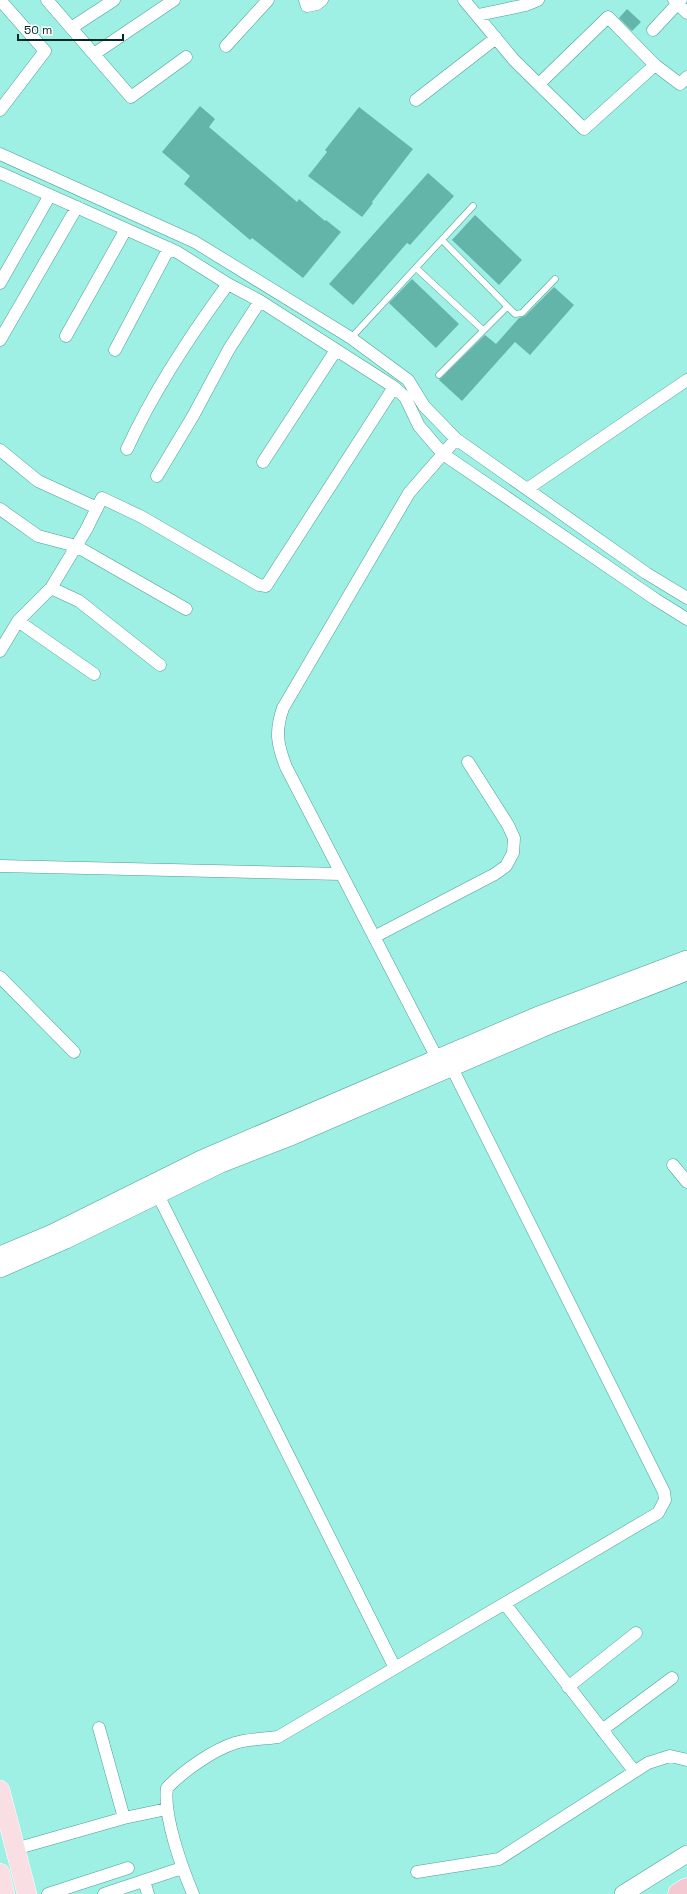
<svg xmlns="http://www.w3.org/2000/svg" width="687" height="1894" viewBox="0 0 687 1894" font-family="'Space Grotesk',sans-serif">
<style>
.building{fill:#63b5a9}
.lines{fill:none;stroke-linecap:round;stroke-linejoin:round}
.lane-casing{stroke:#4d9f94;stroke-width:7}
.street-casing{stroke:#4d9f94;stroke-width:13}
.secondary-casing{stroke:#4d9f94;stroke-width:18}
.primary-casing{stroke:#fff;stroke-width:20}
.highway-casing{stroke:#fff;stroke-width:23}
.lane{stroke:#fff;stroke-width:6}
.street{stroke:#fff;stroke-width:12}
.secondary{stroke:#fff;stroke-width:17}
.primary{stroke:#f9dfe4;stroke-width:19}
.highway{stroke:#f5c9d2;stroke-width:22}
</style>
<rect width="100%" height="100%" fill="#9ef0e4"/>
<path class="building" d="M 627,9 L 641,22 L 632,31 L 619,18 Z
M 200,106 L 215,119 L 209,127 L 297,202 L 299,199 L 325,221 L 326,220 L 341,232 L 303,278 L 252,238 L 250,240 L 184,184 L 190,176 L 162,152 Z
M 359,107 L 413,149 L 372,202 L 373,203 L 362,217 L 308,176 L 327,152 L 325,150 Z
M 428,173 L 454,196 L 410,245 L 407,243 L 353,305 L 329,284 Z
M 475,215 L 522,260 L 499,285 L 452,240 Z
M 412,279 L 459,324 L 436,348 L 389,303 Z
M 554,287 L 574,305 L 530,355 L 515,342 L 462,401 L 439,380 L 485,335 L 496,344 L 519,318 L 525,316 Z"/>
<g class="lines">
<defs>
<path id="lane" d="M 442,240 L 515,314 L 522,313 L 555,279
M 416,268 L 483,330
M 351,338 L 473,206
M 439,375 L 507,307"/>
<path id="street" d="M 47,0 L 131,97 L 186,57
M 305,0 L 307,6 L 317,4 L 322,0
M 464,0 L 514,60 L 584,129 L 655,65 L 680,84 L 687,77
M 674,0 L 687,13
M 478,15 L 526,5 L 538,0
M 71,28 L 114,0
M 653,30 L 681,0
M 226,46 L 268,0
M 94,54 L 174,0
M 539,84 L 608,17 L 655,65
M 416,100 L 496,38
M 0,110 L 45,51 L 0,0
M 0,154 L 195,242 L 351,338 L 408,380 L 424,406 L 456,439 L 646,573 L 687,598
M 0,173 L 177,252 L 228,284 L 260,301 L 394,387 L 405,397 L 419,426 L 443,454 L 655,599 L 687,619
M 0,283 L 50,195
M 66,336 L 126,229
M 0,340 L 77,207
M 115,350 L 169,248
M 127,449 C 154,390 189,337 228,284
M 0,450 L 38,481 L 97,508
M 263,462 L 336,350
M 157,476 L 193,416 L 229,349 L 260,301
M 527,489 L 687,380
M 0,509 L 38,536 L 76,546 L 186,609
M 51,588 L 79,601 L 160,665
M 18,621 L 94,674
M 0,651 L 18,621 L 51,588 L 86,530 L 102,498 L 142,517 L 259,585 L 266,586 L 394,387
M 0,866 L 341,874
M 374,937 L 495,874 L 506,866 L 513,853 L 514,838 L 508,825 L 468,762
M 0,977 L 74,1052
M 437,1058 L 286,767 C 277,744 275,731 283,708 L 409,493 L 456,439
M 673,1165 L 687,1182
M 158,1195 L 395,1668
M 505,1604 L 634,1771
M 568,1687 L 636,1633
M 99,1728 L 124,1818
M 602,1730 L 672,1678
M 15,1849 L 124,1818 L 167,1809
M 417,1872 L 499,1859 L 648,1763 L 670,1756 L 687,1760
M 144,1881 L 148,1894
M 48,1894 L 128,1868
M 104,1894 L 182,1868
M 193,1894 C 182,1868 163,1816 167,1788 C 183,1771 213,1750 235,1743 C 248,1739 264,1739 278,1737 L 658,1513 L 665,1500 L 664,1492 L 452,1068"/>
<path id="secondary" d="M 0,1255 L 52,1233 L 201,1159 L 536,1016 L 687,959
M 0,1269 L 66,1240 L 221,1164 L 293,1136 L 553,1024 L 687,972
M 623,1894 L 687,1854"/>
<path id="primary" d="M 0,1790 L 27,1894
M 0,1873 L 5,1894"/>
<path id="highway" d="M 679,1894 L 687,1889"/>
</defs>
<use href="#lane" class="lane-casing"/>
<use href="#street" class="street-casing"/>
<use href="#secondary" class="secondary-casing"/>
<use href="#primary" class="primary-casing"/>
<use href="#highway" class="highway-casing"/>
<use href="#lane" class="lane"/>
<use href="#street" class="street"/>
<use href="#secondary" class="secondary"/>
<use href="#primary" class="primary"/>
<use href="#highway" class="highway"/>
</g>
<path d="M18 34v6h105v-6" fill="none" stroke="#042924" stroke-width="2"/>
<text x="24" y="34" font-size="12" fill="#042924" stroke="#ffffff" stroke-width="3" paint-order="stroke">50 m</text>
</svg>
